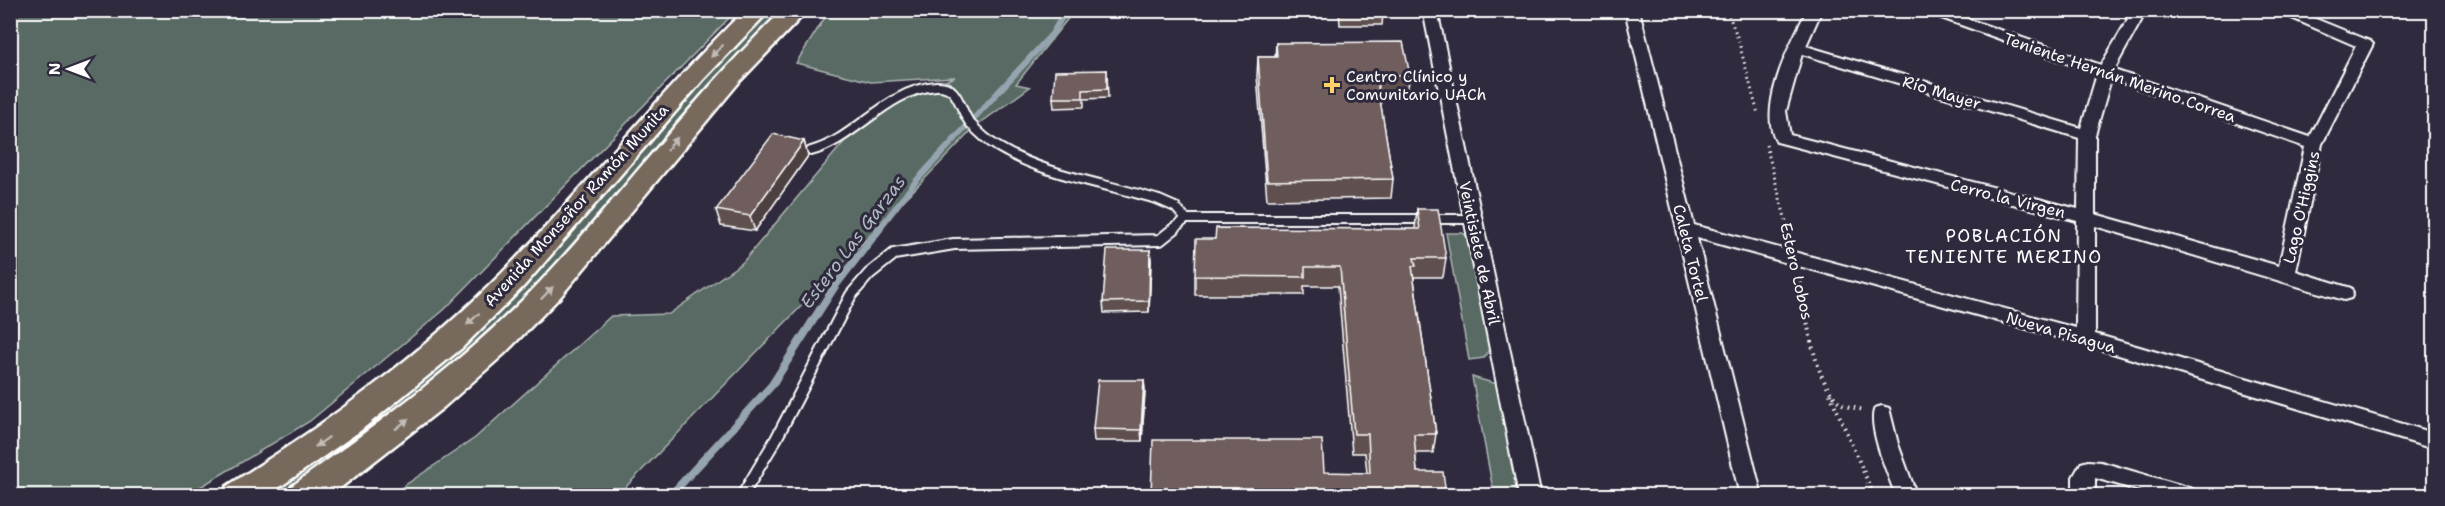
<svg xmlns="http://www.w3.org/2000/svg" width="2445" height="506" viewBox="0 0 2445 506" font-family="'Shantell Sans',sans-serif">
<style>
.green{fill:#586b64;stroke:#acb5b2;stroke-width:1.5}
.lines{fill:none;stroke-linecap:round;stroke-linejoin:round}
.stream-far1{stroke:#95a4ae;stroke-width:6}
.stream{stroke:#95a4ae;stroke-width:8}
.lane-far1-casing{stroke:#fff;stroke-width:12}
.lane-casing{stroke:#fff;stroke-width:14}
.street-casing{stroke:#fff;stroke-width:4}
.primary-casing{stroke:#fff;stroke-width:5}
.path-far1{stroke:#fff;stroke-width:3;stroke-dasharray:1.5 4;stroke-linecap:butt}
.path{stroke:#fff;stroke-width:4;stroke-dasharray:1.5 4.5;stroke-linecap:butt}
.lane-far1{stroke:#2f2a3d;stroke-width:8}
.lane{stroke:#2f2a3d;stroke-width:10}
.street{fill:#2f2a3d;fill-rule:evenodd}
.primary{fill:#77695c;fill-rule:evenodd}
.wall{fill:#605050;stroke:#fff;stroke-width:1.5}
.shaded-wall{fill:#4e4141;stroke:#fff;stroke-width:1.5}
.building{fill:#705d5d;stroke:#fff;stroke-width:1.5}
.oneway{fill:#c2bcb6}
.poi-dot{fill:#ffd166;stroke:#2f2a3d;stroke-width:2}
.labels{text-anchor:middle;stroke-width:6;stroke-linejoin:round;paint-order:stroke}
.poi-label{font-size:16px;fill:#fff;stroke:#2f2a3d;text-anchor:start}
.street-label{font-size:16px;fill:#fff;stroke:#2f2a3d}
.neighbourhood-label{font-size:18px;letter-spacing:1.5px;fill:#fff;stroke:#2f2a3d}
.water-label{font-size:18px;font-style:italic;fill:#afbbc2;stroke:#2f2a3d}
</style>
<rect width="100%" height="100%" fill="#2f2a3d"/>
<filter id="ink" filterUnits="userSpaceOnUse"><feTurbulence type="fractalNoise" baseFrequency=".0167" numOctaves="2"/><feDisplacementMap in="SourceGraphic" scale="12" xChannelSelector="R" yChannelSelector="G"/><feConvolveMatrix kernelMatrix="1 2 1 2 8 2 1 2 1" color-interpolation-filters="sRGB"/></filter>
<g filter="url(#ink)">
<path class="green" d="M 10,11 L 11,10 L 736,11 L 444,310 L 310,421 L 187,495 L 11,495 Z
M 770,11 L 786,11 L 495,333 L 331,464 L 285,495 L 257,496 L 306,464 Z
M 829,11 L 1074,11 L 1016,84 L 1030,87 L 975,127 L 618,495 L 389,496 L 475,438 L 611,316 L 669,314 L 743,262 L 869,112 L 955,77 L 871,82 L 796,63 Z
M 1446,233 L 1462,233 L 1468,236 L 1490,348 L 1484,358 L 1469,360 Z
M 1472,377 L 1497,384 L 1519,495 L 1494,495 Z"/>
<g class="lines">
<path class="stream-far1" d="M 879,229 L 916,181 L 1052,34 L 1066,10"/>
<path class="stream" d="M 670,496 L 772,385 L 835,286 L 880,228"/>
<defs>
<path id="lane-far1" d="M 811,151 C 856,139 886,90 936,86 C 959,84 959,109 970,123 C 978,132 988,141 998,147 C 1046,176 1106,183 1159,200 L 1175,207 L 1186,219
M 1173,229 L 1186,219 L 1473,219"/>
<path id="lane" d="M 742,496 L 776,439 L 851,295 L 869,274 L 894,254 L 954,244 L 1160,240 L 1175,228"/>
<path id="street" d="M 1423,10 L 1437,10 L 1541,496 L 1519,496 Z
M 1625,10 L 1639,10 L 1694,225 L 2076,328 L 2077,221 L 1777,142 C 1756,108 1791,42 1807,10 L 1822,10 L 1806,46 L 2081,128 L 2097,74 L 1919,10 L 1942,10 L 2101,65 L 2128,19 L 2111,10 L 2147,10 L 2114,70 L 2310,137 L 2356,46 L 2273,10 L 2294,10 L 2370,41 L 2373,44 L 2322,144 L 2296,271 L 2351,288 L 2353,293 L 2351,298 L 2344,300 L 2095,226 L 2095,334 L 2434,433 L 2434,449 L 2085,345 L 1697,238 L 1762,496 L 1740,496 ZM 1802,54 L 2079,138 L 2078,209 L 1790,135 L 1786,111 ZM 2111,79 L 2305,147 L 2279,266 L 2095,214 L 2095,135 Z
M 1882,406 L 1889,408 L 1898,444 L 1917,496 L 1896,496 C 1889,477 1866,425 1875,408 Z
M 2088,461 L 2101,462 L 2187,487 L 2195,490 L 2197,496 L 2157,496 L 2095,478 L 2095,496 L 2073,496 L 2073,477 L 2081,463 Z"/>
<path id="primary" d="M 745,10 L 770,10 L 703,80 L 524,286 L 462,348 L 360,431 L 267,496 L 222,496 L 227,486 C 326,424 420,356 502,273 C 586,188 659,93 745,10 Z
M 783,10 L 808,10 L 740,81 L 561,296 L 504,354 L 444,407 L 330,496 L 287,496 L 292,486 C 379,423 467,360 541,281 C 624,193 695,94 783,10 Z"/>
</defs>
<use href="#lane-far1" class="lane-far1-casing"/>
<use href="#lane" class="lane-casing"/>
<use href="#street" class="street-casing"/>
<use href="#primary" class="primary-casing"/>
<path class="path-far1" d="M 1727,10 L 1738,39 L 1758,114
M 1766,145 L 1788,229"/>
<path class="path" d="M 1788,228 L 1791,239
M 1799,276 C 1806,310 1812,377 1838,401 C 1844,407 1856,408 1864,410
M 1830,394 L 1874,496"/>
<use href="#lane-far1" class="lane-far1"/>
<use href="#lane" class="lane"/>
<use href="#street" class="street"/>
<use href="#primary" class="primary"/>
</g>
<path class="wall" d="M 1339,10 L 1378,10 L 1383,14 L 1382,25 L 1340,25 Z
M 1276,43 L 1410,75 L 1407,93 L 1379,94 L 1393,179 L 1391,198 L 1267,200 L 1257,76 L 1258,57 L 1275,57 Z
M 1107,70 L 1108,98 L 1084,99 L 1084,107 L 1054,108 L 1053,98 Z
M 804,141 L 808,156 L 755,231 L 721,226 L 716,210 Z
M 1417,209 L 1446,258 L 1443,277 L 1414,277 L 1414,279 L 1436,434 L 1433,453 L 1415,453 L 1417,472 L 1446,495 L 1367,473 L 1365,453 L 1352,453 L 1338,286 L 1304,286 L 1304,295 L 1195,295 L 1195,276 L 1215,239 L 1415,229 Z
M 1150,250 L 1151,261 L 1149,312 L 1104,313 L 1103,302 Z
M 1144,380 L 1145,391 L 1142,441 L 1094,441 L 1093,429 Z"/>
<path class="shaded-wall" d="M 804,141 L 808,156 L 755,231 L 750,216 Z
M 1150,250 L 1151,261 L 1149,312 L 1149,301 Z
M 1144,380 L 1145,391 L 1142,441 L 1141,430 Z"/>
<path class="building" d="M 1341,10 L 1378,10 L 1383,14 L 1341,14 Z
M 1403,42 L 1410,75 L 1376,75 L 1393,179 L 1267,181 L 1258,57 L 1277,57 L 1276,43 Z
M 1107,70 L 1107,89 L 1083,90 L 1083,98 L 1053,98 L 1055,71 Z
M 773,134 L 804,141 L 750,216 L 716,210 Z
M 1417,209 L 1438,209 L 1446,258 L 1414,258 L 1416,266 L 1412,266 L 1436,434 L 1414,434 L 1417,472 L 1443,472 L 1446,495 L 1151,495 L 1153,440 L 1322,440 L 1324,472 L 1370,473 L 1368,434 L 1354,434 L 1340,267 L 1305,267 L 1305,277 L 1195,276 L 1196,239 L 1215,239 L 1216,228 L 1420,229 Z
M 1107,250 L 1150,250 L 1149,301 L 1103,302 Z
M 1098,380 L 1144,380 L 1141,430 L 1093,429 Z"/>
<defs><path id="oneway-solid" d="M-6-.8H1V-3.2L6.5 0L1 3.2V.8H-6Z" transform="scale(1.5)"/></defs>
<g class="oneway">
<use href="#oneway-solid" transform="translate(717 51) rotate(135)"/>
<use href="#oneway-solid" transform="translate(672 144) rotate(-50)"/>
<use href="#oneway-solid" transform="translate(547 293) rotate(-46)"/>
<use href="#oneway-solid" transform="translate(473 319) rotate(137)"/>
<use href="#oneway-solid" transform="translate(402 424) rotate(-38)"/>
<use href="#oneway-solid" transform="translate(322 442) rotate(145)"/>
</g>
</g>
<path class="poi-dot" d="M1329 76h6v6h6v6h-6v6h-6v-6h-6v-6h6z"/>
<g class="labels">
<g class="poi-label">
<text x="1346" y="82">Centro Clínico y<tspan x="1346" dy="18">Comunitario UACh</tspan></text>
</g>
<g class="street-label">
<text transform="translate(2120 77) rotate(19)" y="6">Teniente Hernán Merino Correa</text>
<text transform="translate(1942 92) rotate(17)" y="6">Río Mayer</text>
<text transform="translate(2008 198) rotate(14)" y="6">Cerro la Virgen</text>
<text transform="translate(576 205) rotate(-48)" y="6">Avenida Monseñor Ramón Munita</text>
<text transform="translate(2301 207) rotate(-77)" y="6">Lago O'Higgins</text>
<text transform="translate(1480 253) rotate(78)" y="6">Veintisiete de Abril</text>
<text transform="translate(1691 253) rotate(76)" y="6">Caleta Tortel</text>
<text transform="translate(1797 271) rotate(77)" y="6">Estero Lobos</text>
<text transform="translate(2061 332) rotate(16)" y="6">Nueva Pisagua</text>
</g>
<g class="neighbourhood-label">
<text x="2004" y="242">POBLACIÓN<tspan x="2004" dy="21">TENIENTE MERINO</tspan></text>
</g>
<g class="water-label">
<text transform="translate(853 242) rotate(-53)" y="6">Estero Las Garzas</text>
</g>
</g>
<rect width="2445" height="506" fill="none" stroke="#2f2a3d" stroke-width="36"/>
<rect x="18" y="18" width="2409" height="470" fill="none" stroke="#fff" stroke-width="2" filter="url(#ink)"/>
<g transform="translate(69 69) rotate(270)" stroke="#2f2a3d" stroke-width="4.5" paint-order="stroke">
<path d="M0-4.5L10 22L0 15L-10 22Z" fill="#ffffff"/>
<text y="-9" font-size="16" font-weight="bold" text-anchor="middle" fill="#ffffff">N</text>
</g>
</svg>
